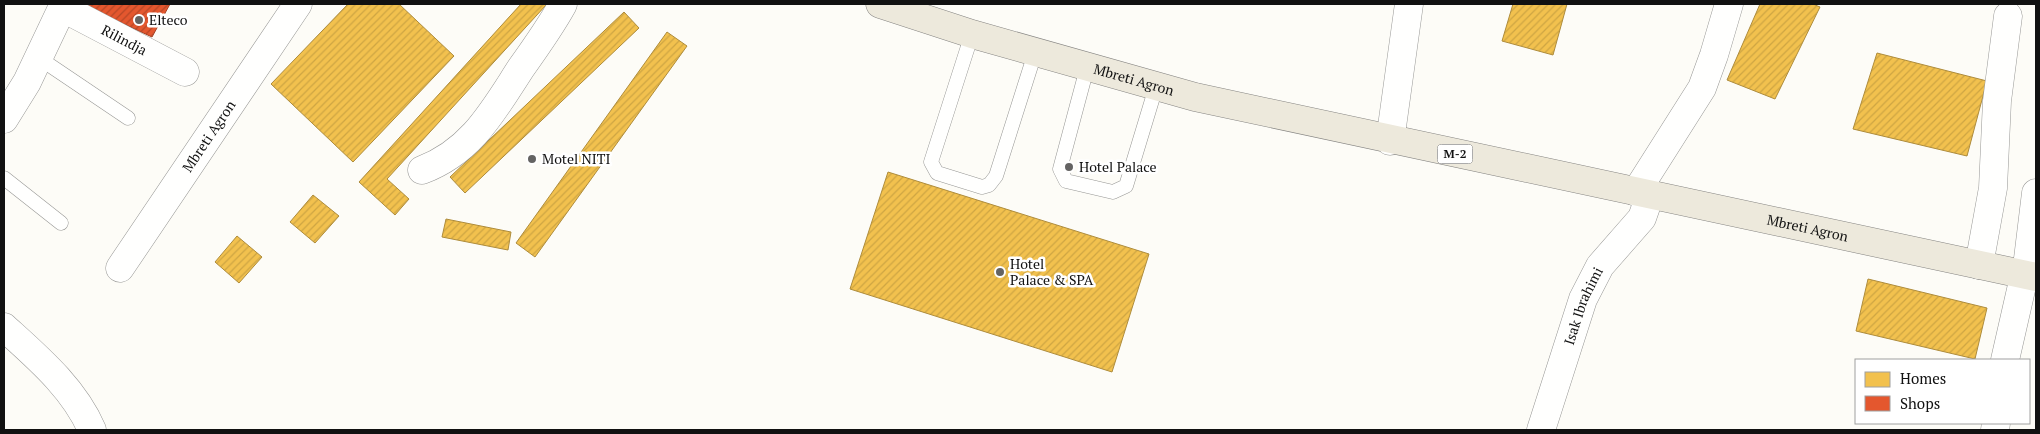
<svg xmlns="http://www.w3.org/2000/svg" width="2040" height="434" viewBox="0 0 2040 434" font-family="'PT Serif',serif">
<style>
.homes{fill:url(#homes-hatch);stroke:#ae8c3c}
.shops{fill:url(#shops-hatch);stroke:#a54225}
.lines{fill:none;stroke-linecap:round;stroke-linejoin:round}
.lane-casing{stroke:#979795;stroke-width:15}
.street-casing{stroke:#979795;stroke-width:29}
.primary-casing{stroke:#858482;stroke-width:29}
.lane{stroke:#fffffe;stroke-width:14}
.street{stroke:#fffffe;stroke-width:28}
.primary{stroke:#ede9dc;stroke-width:28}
.poi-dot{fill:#646362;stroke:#fff;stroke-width:2}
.labels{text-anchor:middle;stroke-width:5;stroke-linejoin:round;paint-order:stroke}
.shield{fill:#fff;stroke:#585858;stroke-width:1}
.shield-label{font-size:12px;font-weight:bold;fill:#111}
.poi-label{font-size:14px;fill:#111;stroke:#fff;text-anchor:start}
.street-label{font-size:14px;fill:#111;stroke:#fff}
</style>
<defs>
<pattern id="homes-hatch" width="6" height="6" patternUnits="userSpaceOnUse" patternTransform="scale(1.25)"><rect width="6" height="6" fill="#f2c14e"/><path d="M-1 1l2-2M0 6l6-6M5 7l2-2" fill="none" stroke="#cea543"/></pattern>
<pattern id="shops-hatch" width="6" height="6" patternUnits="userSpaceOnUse" patternTransform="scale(1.25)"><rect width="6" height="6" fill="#e4572e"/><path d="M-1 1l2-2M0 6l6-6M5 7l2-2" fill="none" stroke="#b74726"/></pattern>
</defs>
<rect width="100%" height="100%" fill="#fdfcf7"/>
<path class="homes" d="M 348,4 L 399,4 L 454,56 L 353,162 L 271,84 Z
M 521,4 L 547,4 L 387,179 L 409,199 L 395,215 L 359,182 Z
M 1513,4 L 1567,4 L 1553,55 L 1502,41 Z
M 1760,4 L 1813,4 L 1820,7 L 1775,99 L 1727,80 Z
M 624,12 L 639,28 L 465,193 L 450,177 Z
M 667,32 L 687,46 L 535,257 L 516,243 Z
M 1877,53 L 1987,81 L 1967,156 L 1853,129 Z
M 888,172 L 1149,254 L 1112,372 L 850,289 Z
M 313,195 L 339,216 L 315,243 L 290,222 Z
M 446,219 L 511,232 L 508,250 L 442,237 Z
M 237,236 L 262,257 L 239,283 L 215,262 Z
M 1868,279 L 1987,308 L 1975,359 L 1856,331 Z"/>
<path class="shops" d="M 81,4 L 170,4 L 152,37 Z"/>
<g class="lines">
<defs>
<path id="lane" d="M 972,34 L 931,162 L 937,173 L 982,187 L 989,185 L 996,176 L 1035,53
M 39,58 L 128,118
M 1087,68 L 1060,169 L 1066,181 L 1113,192 L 1126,186 L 1156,87
M 4,178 L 61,223"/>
<g id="street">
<path id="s1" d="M 63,8 L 185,72"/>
<path d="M 4,119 L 27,82 L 64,4"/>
<path d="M 1390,141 L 1409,4"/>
<path d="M 422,170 C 472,151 493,111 521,68 C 536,47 551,26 563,4"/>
<path d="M 1636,192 L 1702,88 L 1714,55 L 1729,4"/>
<path d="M 1979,265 L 1993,188 L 1997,101 L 2008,16"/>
<path id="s2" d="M 120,268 L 298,4"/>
<path d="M 4,327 C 37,357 74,388 92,430"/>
<path d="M 2005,360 L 2028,259 L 2036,193"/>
<path id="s3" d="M 1541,430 L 1583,299 L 1600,266 L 1642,218 L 1650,195"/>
<path d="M 1995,430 L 1996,423"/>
</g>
<g id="primary">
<path id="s4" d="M 880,4 L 972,34 L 1195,97 L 2036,277"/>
</g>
</defs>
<use href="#lane" class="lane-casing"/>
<use href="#street" class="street-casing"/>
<use href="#primary" class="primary-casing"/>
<use href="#lane" class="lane"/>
<use href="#street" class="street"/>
<use href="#primary" class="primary"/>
</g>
<g class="poi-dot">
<circle cx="139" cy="20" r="5"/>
<circle cx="532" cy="159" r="5"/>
<circle cx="1069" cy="167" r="5"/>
<circle cx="1000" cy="272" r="5"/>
</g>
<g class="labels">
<rect class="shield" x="1437.5" y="144.5" width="35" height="19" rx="4"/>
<g class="shield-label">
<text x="1455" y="158">M-2</text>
</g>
<g class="poi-label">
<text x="149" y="25">Elteco</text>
<text x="542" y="164">Motel NITI</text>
<text x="1079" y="172">Hotel Palace</text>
<text x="1010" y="269">Hotel<tspan x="1010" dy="16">Palace &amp; SPA</tspan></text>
</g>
<g class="street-label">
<text dy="5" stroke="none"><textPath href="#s1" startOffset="69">Rilindja</textPath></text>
<text dy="5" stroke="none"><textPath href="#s4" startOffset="265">Mbreti Agron</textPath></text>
<text dy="5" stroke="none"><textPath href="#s2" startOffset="159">Mbreti Agron</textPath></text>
<text dy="5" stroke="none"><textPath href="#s4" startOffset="955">Mbreti Agron</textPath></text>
<text dy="5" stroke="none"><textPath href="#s3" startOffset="131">Isak Ibrahimi</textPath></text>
</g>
</g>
<rect width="2040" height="434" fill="none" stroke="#111111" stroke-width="10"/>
<rect x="1855" y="359" width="175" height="65" fill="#ffffff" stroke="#a0a0a0"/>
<rect x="1865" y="372" width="25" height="15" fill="#f2c14e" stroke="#a0a0a0"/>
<text x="1900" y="384" font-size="15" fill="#111111">Homes</text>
<rect x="1865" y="396" width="25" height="15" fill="#e4572e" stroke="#a0a0a0"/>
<text x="1900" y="409" font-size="15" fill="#111111">Shops</text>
</svg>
